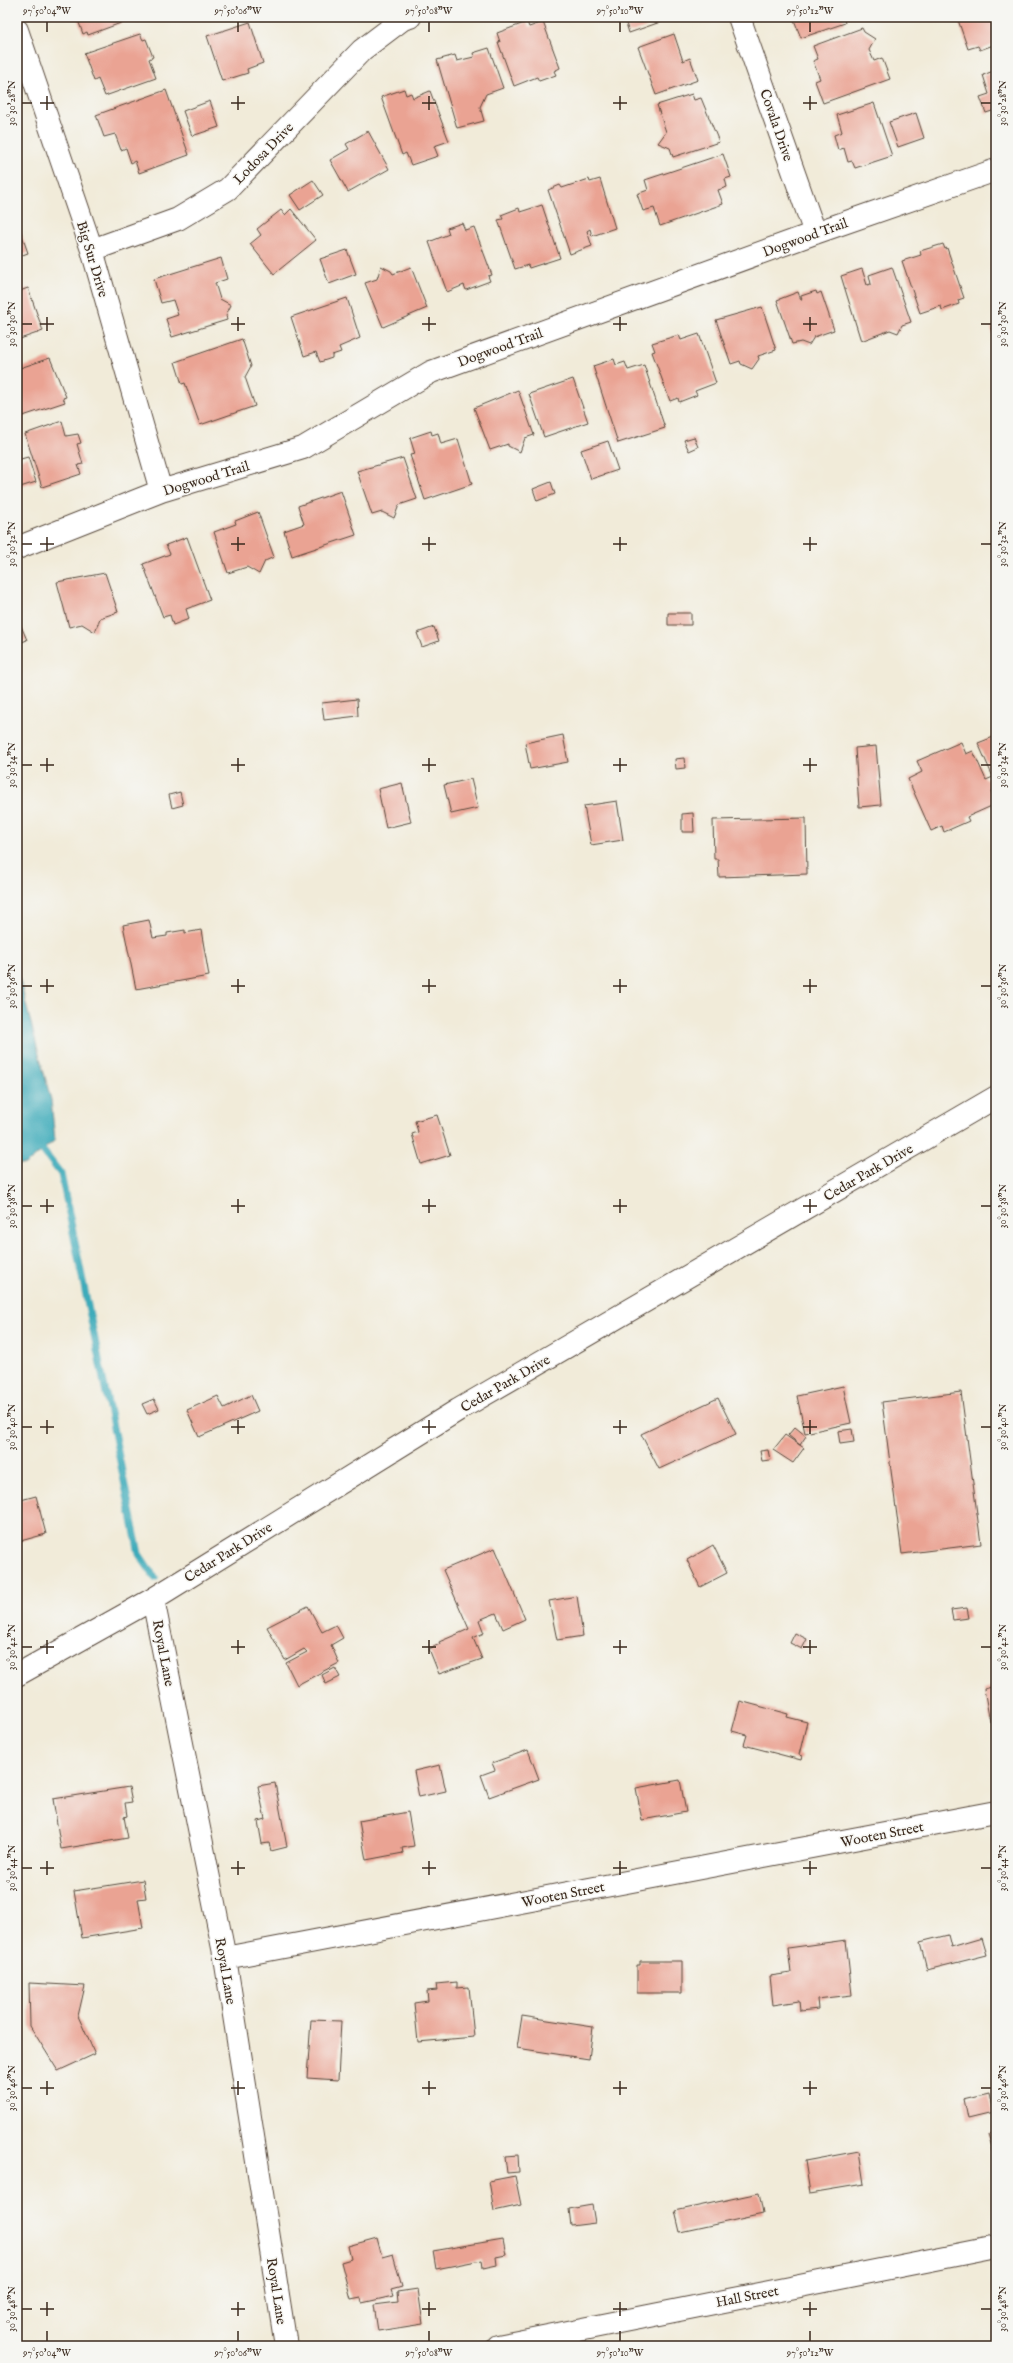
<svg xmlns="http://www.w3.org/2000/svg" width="1013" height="2363" viewBox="0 0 1013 2363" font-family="'IM FELL English',serif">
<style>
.water{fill:#3dabba;stroke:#3c6a6c}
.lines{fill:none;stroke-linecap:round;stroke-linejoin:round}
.stream{stroke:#3dabba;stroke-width:7}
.building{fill:#eaa393}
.minor-casing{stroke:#56473a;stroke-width:24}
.minor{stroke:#fff;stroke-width:22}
.ticks{fill:none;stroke:#3b2a1e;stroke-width:1.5}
.labels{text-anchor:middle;stroke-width:3;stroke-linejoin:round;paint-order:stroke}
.street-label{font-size:14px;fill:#3b2a1e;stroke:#f6f6f2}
.neatline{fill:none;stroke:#3b2a1e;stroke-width:1.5}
.ticks-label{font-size:10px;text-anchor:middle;fill:#3b2a1e}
</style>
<rect width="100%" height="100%" fill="#f6f6f2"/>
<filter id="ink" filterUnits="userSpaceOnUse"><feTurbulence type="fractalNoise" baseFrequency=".025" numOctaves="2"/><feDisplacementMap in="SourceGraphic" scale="8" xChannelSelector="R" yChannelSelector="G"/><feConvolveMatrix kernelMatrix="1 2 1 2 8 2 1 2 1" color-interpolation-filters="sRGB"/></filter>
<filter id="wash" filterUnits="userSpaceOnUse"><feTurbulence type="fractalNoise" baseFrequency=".012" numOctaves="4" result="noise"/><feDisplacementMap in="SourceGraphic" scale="16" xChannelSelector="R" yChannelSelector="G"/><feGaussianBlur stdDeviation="0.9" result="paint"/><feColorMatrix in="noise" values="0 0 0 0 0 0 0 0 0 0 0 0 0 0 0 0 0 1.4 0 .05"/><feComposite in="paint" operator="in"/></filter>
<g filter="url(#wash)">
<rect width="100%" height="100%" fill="#f1ebd9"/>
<path class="water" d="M 17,970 L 51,1100 L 55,1140 L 25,1165 L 17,1164 Z"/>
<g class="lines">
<path class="stream" d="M 37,1143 L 61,1174 L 139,1554 L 155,1578"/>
</g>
<g id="blocks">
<path class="building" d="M 77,17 L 128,17 L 129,20 L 88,35 L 87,32 L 83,34 Z
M 624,17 L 669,17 L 669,19 L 629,33 Z
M 793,17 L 843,17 L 845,23 L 801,38 Z
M 957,17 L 996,17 L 996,44 L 980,50 L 978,46 L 968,49 Z
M 250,22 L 263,63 L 247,69 L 248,73 L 222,81 L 207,36 Z
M 527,22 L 529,27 L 543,22 L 560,68 L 554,71 L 556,75 L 539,81 L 537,77 L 514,86 L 498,42 L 500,42 L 497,33 Z
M 862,28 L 864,32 L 875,39 L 869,50 L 874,61 L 882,58 L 890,79 L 823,103 L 815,81 L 820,79 L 813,61 L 818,59 L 813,46 Z
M 140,34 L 143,40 L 146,39 L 153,57 L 149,59 L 156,78 L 105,96 L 98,79 L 94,81 L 84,53 Z
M 674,34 L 683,61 L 690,58 L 698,80 L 656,95 L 638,47 Z
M 489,48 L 503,88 L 486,94 L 480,107 L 484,121 L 457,128 L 437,60 L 455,55 L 457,61 L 474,57 L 473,53 Z
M 996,70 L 996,113 L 995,110 L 986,113 L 980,97 L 989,94 L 983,75 Z
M 404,89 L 406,95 L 411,93 L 413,98 L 430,91 L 449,141 L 434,146 L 438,156 L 411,165 L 406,153 L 402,155 L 381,97 Z
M 166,90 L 189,155 L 139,173 L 135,161 L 131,163 L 126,148 L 121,150 L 115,134 L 104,137 L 96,115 Z
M 692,94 L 694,100 L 701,98 L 719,142 L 673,157 L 670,148 L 658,143 L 666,132 L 657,105 Z
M 210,101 L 219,127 L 192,136 L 183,111 Z
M 874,103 L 892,156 L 855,168 L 852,161 L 848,162 L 844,148 L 838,150 L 834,135 L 842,132 L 837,115 Z
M 916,113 L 924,138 L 898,147 L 889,122 Z
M 368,131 L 389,169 L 348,192 L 330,160 L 349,149 L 346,144 Z
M 723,154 L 731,177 L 725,179 L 727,187 L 718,190 L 723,204 L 660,226 L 654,208 L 643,211 L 637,194 L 648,190 L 645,180 Z
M 589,179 L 590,182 L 600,179 L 615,228 L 592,236 L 590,229 L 587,231 L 592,246 L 570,254 L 548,190 L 560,185 L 562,188 Z
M 313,180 L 323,195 L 300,210 L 290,195 Z
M 542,205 L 560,258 L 529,268 L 528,265 L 515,269 L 498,220 L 503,219 L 501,215 L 519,208 L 520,212 Z
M 291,209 L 316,240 L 274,274 L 250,244 L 261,235 L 257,229 L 281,210 L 285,215 Z
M 462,223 L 465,230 L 474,227 L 492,275 L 488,276 L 490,281 L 466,290 L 464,285 L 447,292 L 429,242 L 449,234 L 447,228 Z
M 17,227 L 19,227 L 28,253 L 17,257 Z
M 943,244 L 945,249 L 947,248 L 964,298 L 958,300 L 959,304 L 942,310 L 941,306 L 920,313 L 902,261 L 921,255 L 920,251 Z
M 347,250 L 356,274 L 329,284 L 320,259 Z
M 221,258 L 227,279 L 215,283 L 220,299 L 231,305 L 226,315 L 227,320 L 172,337 L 166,319 L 178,315 L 173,300 L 161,303 L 154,279 Z
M 381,266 L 391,271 L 393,274 L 411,267 L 427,308 L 383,327 L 365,283 L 377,279 Z
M 892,267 L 911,322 L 902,325 L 898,333 L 890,330 L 861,341 L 841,276 L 862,269 L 867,285 L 871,284 L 869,275 Z
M 28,288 L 43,331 L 17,340 L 17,292 Z
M 816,291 L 817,294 L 821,292 L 834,330 L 814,337 L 809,345 L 801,342 L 792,344 L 777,300 L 798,292 L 801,300 L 802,300 L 801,296 Z
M 347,298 L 360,338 L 339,347 L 341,352 L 332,355 L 332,358 L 320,362 L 316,352 L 304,356 L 291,317 Z
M 762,307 L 776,350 L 758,356 L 759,359 L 752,369 L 741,364 L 740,361 L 731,364 L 716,320 Z
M 996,326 L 996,342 L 991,328 Z
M 699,334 L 716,383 L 695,391 L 697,395 L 679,402 L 678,398 L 670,401 L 652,352 L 655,351 L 652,343 L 679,335 L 681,340 Z
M 242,339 L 251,366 L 245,377 L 255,406 L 200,425 L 185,383 L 182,384 L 175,362 Z
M 50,358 L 66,397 L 63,398 L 65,402 L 23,416 L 21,408 L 17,408 L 17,369 Z
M 614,359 L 616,365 L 625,362 L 628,370 L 644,365 L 665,428 L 618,443 L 593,366 Z
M 573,379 L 588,422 L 544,437 L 529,394 Z
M 518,390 L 534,435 L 525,438 L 520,452 L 508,446 L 508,444 L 490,450 L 474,408 Z
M 62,421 L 66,436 L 78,434 L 81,443 L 77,444 L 83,464 L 78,465 L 81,474 L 42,487 L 25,434 Z
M 431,431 L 432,435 L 438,433 L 441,444 L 458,439 L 472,484 L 425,500 L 410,455 L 415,454 L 410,438 Z
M 694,437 L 698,447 L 689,451 L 684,440 Z
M 608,441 L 618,470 L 591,479 L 581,450 Z
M 28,457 L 36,482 L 17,488 L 17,460 Z
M 403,458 L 417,499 L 399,505 L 394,518 L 382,512 L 372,515 L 357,471 Z
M 551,482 L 555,494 L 537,501 L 533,489 Z
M 341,491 L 356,535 L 292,556 L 284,531 L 304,524 L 298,506 Z
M 258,512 L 274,557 L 265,561 L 259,574 L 247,567 L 228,573 L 214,532 L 236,524 L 235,521 Z
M 187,537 L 210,600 L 186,609 L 189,619 L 173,625 L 170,615 L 163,617 L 143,564 L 170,554 L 166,545 Z
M 105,573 L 118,612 L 100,618 L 95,632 L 82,624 L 69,627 L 57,582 Z
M 668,613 L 691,613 L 691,625 L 668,625 Z
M 21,626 L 27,640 L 17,644 L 17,628 Z
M 434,627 L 439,641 L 422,647 L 417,633 Z
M 357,699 L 358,716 L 324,720 L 322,703 Z
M 563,735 L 568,762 L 530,769 L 525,743 Z
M 996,736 L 996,789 L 991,791 L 996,804 L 967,817 L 969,821 L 944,832 L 942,826 L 931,831 L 908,779 L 922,772 L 917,761 L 961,742 L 966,754 L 973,751 L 986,780 L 993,777 L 978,743 Z
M 876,746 L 881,805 L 859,807 L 855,748 Z
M 684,758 L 685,768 L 676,769 L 675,759 Z
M 471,779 L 478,808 L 451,814 L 444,785 Z
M 402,783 L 411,822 L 386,828 L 378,789 Z
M 180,792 L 183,805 L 172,808 L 169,795 Z
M 617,801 L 623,840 L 591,845 L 584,806 Z
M 693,813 L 694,832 L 682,832 L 682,814 Z
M 806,818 L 807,874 L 719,877 L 718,859 L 714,859 L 713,820 Z
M 149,920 L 153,938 L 167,936 L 167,933 L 185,930 L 185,933 L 201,930 L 209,976 L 136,989 L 123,925 Z
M 437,1115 L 450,1155 L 421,1164 L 412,1134 L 418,1132 L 415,1121 Z
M 843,1386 L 851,1423 L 805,1433 L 797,1396 Z
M 961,1392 L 981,1544 L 902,1554 L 882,1402 Z
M 251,1395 L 258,1411 L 199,1437 L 187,1410 L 218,1396 L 224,1408 Z
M 718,1398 L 736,1434 L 659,1469 L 641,1434 Z
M 154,1399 L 159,1409 L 147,1414 L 142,1404 Z
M 795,1427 L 806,1436 L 800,1445 L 788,1435 Z
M 852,1429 L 854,1442 L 840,1444 L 838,1431 Z
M 785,1435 L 804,1448 L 793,1463 L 773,1450 Z
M 768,1450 L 770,1460 L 762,1461 L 760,1451 Z
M 36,1496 L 46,1534 L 17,1542 L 17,1501 Z
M 713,1545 L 727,1573 L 700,1587 L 687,1560 Z
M 495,1548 L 525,1619 L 503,1629 L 496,1613 L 479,1620 L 484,1633 L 473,1638 L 482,1659 L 439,1674 L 429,1649 L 440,1644 L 439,1642 L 469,1629 L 443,1570 Z
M 577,1596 L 583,1636 L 557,1640 L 549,1601 Z
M 308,1606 L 322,1632 L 336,1625 L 343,1638 L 331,1645 L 339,1663 L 297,1685 L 286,1663 L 307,1652 L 304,1649 L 285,1660 L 267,1627 Z
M 967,1608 L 969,1618 L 953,1620 L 951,1610 Z
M 795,1633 L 807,1639 L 802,1649 L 790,1643 Z
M 335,1668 L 340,1677 L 326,1684 L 322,1675 Z
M 996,1686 L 996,1720 L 990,1722 L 984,1689 Z
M 740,1701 L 788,1714 L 787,1717 L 807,1722 L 799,1755 L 802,1756 L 801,1760 L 744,1745 L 747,1735 L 732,1731 Z
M 528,1750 L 539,1779 L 489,1797 L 481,1775 L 495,1770 L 492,1763 Z
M 440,1765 L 446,1791 L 419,1797 L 414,1771 Z
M 680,1780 L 686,1812 L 642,1820 L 636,1788 Z
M 275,1783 L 287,1847 L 271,1851 L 269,1843 L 262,1844 L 258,1821 L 265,1819 L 258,1786 Z
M 129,1787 L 132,1802 L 125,1803 L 127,1816 L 124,1817 L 128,1838 L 61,1849 L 53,1799 Z
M 408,1812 L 414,1846 L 402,1848 L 403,1853 L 366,1860 L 359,1821 Z
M 143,1880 L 146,1898 L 138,1899 L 143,1928 L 82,1938 L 74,1891 Z
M 948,1935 L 951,1947 L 982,1938 L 987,1955 L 927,1970 L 920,1942 Z
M 846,1940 L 852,1995 L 817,1999 L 818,2009 L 800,2011 L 799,2001 L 773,2005 L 770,1976 L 791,1973 L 788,1948 Z
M 640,1961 L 682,1961 L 682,1993 L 637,1993 L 637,1965 L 640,1965 Z
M 457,1982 L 457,1988 L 469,1987 L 474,2037 L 418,2042 L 414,2003 L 428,2001 L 427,1991 L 437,1990 L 436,1984 Z
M 29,1983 L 85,1986 L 78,2016 L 95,2054 L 58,2071 L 30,2026 Z
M 522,2016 L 593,2027 L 589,2059 L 517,2048 Z
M 311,2020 L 341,2021 L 338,2080 L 307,2078 Z
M 989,2093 L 993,2113 L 968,2119 L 964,2099 Z
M 996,2131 L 996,2154 L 994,2154 L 988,2134 Z
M 859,2151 L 864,2184 L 810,2193 L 805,2161 Z
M 518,2155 L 519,2172 L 507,2173 L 505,2156 Z
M 515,2176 L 521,2205 L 494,2211 L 489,2181 Z
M 759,2193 L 763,2214 L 680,2232 L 675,2211 Z
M 592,2205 L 595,2223 L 571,2226 L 569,2209 Z
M 377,2238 L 382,2257 L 393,2254 L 402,2287 L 391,2290 L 393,2296 L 362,2303 L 361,2298 L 351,2300 L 341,2262 L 351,2259 L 348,2246 Z
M 503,2239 L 506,2255 L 496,2257 L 497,2265 L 483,2268 L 482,2260 L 436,2269 L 433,2251 Z
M 418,2289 L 423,2324 L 378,2331 L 374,2305 L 398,2302 L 397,2292 Z"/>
</g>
</g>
<g filter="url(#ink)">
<use href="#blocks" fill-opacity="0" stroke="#56473a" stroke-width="1"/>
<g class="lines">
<defs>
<path id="minor" d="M 739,17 L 815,233
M 17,30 L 92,250 L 161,491
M 92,250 L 178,219 L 228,189 L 362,50 L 403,19 L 410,17
M 17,548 L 161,491 L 303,448 L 431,372 L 815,233 L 996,170
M 153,1599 L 225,1958 L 286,2346
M 17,1675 L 153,1599 L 458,1410 L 996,1097
M 225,1958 L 996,1812
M 498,2346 L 996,2247"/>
</defs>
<use href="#minor" class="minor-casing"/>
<use href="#minor" class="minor"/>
</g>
</g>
<path class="ticks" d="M 47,22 L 47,32M 238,22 L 238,32M 429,22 L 429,32M 620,22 L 620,32M 810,22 L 810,32M 47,96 L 47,110M 238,96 L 238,110M 429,96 L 429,110M 620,96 L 620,110M 810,96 L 810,110M 22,103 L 32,103M 40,103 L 54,103M 231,103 L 245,103M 422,103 L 436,103M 613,103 L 627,103M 803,103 L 817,103M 981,103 L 991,103M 47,317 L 47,331M 238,317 L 238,331M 429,317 L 429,331M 620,317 L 620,331M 810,317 L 810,331M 22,324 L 32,324M 40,324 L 54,324M 231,324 L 245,324M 422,324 L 436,324M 613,324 L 627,324M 803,324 L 817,324M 981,324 L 991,324M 47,537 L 47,551M 238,537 L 238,551M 429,537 L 429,551M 620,537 L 620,551M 810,537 L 810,551M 22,544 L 32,544M 40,544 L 54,544M 231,544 L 245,544M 422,544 L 436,544M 613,544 L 627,544M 803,544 L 817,544M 981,544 L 991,544M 47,758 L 47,772M 238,758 L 238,772M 429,758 L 429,772M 620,758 L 620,772M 810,758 L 810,772M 22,765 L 32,765M 40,765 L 54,765M 231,765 L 245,765M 422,765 L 436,765M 613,765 L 627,765M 803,765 L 817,765M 981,765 L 991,765M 47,979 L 47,993M 238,979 L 238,993M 429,979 L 429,993M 620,979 L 620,993M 810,979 L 810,993M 22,986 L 32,986M 40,986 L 54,986M 231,986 L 245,986M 422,986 L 436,986M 613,986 L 627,986M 803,986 L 817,986M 981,986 L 991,986M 47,1199 L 47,1213M 238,1199 L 238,1213M 429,1199 L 429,1213M 620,1199 L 620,1213M 810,1199 L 810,1213M 22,1206 L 32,1206M 40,1206 L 54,1206M 231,1206 L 245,1206M 422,1206 L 436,1206M 613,1206 L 627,1206M 803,1206 L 817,1206M 981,1206 L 991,1206M 47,1420 L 47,1434M 238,1420 L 238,1434M 429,1420 L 429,1434M 620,1420 L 620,1434M 810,1420 L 810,1434M 22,1427 L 32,1427M 40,1427 L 54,1427M 231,1427 L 245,1427M 422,1427 L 436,1427M 613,1427 L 627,1427M 803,1427 L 817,1427M 981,1427 L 991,1427M 47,1640 L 47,1654M 238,1640 L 238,1654M 429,1640 L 429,1654M 620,1640 L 620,1654M 810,1640 L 810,1654M 22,1647 L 32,1647M 40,1647 L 54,1647M 231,1647 L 245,1647M 422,1647 L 436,1647M 613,1647 L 627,1647M 803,1647 L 817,1647M 981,1647 L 991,1647M 47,1861 L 47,1875M 238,1861 L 238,1875M 429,1861 L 429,1875M 620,1861 L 620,1875M 810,1861 L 810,1875M 22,1868 L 32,1868M 40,1868 L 54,1868M 231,1868 L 245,1868M 422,1868 L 436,1868M 613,1868 L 627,1868M 803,1868 L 817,1868M 981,1868 L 991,1868M 47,2081 L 47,2095M 238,2081 L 238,2095M 429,2081 L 429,2095M 620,2081 L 620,2095M 810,2081 L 810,2095M 22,2088 L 32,2088M 40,2088 L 54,2088M 231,2088 L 245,2088M 422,2088 L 436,2088M 613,2088 L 627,2088M 803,2088 L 817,2088M 981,2088 L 991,2088M 47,2302 L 47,2316M 238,2302 L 238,2316M 429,2302 L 429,2316M 620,2302 L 620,2316M 810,2302 L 810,2316M 22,2309 L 32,2309M 40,2309 L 54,2309M 231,2309 L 245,2309M 422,2309 L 436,2309M 613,2309 L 627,2309M 803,2309 L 817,2309M 981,2309 L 991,2309M 47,2331 L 47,2341M 238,2331 L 238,2341M 429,2331 L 429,2341M 620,2331 L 620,2341M 810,2331 L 810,2341"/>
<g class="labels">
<g class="street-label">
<text transform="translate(777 125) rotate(71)" y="5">Covala Drive</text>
<text transform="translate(263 153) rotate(-46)" y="5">Lodosa Drive</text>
<text transform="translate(805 237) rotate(-20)" y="5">Dogwood Trail</text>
<text transform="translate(93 259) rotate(73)" y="5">Big Sur Drive</text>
<text transform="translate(500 347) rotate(-20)" y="5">Dogwood Trail</text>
<text transform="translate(206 478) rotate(-17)" y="5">Dogwood Trail</text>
<text transform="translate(868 1172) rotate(-30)" y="5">Cedar Park Drive</text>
<text transform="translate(505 1383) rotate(-30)" y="5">Cedar Park Drive</text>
<text transform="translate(228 1552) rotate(-32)" y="5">Cedar Park Drive</text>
<text transform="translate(164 1653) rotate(79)" y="5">Royal Lane</text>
<text transform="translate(882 1834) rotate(-11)" y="5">Wooten Street</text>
<text transform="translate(563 1894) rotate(-11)" y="5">Wooten Street</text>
<text transform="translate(226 1971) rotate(80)" y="5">Royal Lane</text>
<text transform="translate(277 2291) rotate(81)" y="5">Royal Lane</text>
<text transform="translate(747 2296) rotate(-11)" y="5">Hall Street</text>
</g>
</g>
<rect width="1013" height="2363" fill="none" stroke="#f6f6f2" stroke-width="44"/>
<rect x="22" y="22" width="969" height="2319" class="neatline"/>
<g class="ticks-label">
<text x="47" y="14">97°50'04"W</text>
<text x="238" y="14">97°50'06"W</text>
<text x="429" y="14">97°50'08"W</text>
<text x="620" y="14">97°50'10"W</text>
<text x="810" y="14">97°50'12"W</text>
<text transform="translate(1002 103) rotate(-90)" y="4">30°30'28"N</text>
<text transform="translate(11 103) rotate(-90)" y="4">30°30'28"N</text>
<text transform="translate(1002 324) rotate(-90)" y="4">30°30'30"N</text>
<text transform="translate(11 324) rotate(-90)" y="4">30°30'30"N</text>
<text transform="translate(1002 544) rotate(-90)" y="4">30°30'32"N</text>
<text transform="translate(11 544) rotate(-90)" y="4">30°30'32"N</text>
<text transform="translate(1002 765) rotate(-90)" y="4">30°30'34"N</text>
<text transform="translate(11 765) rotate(-90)" y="4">30°30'34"N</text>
<text transform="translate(1002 986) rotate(-90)" y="4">30°30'36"N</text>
<text transform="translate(11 986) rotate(-90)" y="4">30°30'36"N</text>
<text transform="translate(11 1206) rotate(-90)" y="4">30°30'38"N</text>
<text transform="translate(1002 1206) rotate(-90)" y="4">30°30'38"N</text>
<text transform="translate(11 1427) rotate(-90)" y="4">30°30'40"N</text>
<text transform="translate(1002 1427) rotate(-90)" y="4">30°30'40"N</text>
<text transform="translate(11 1647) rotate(-90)" y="4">30°30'42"N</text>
<text transform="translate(1002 1647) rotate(-90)" y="4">30°30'42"N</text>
<text transform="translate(11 1868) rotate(-90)" y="4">30°30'44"N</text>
<text transform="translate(1002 1868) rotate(-90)" y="4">30°30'44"N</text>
<text transform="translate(1002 2088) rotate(-90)" y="4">30°30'46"N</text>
<text transform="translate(11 2088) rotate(-90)" y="4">30°30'46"N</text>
<text transform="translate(1002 2309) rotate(-90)" y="4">30°30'48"N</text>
<text transform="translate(11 2309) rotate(-90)" y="4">30°30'48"N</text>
<text x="47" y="2356">97°50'04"W</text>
<text x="238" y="2356">97°50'06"W</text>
<text x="429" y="2356">97°50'08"W</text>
<text x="620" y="2356">97°50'10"W</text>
<text x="810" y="2356">97°50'12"W</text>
</g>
</svg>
